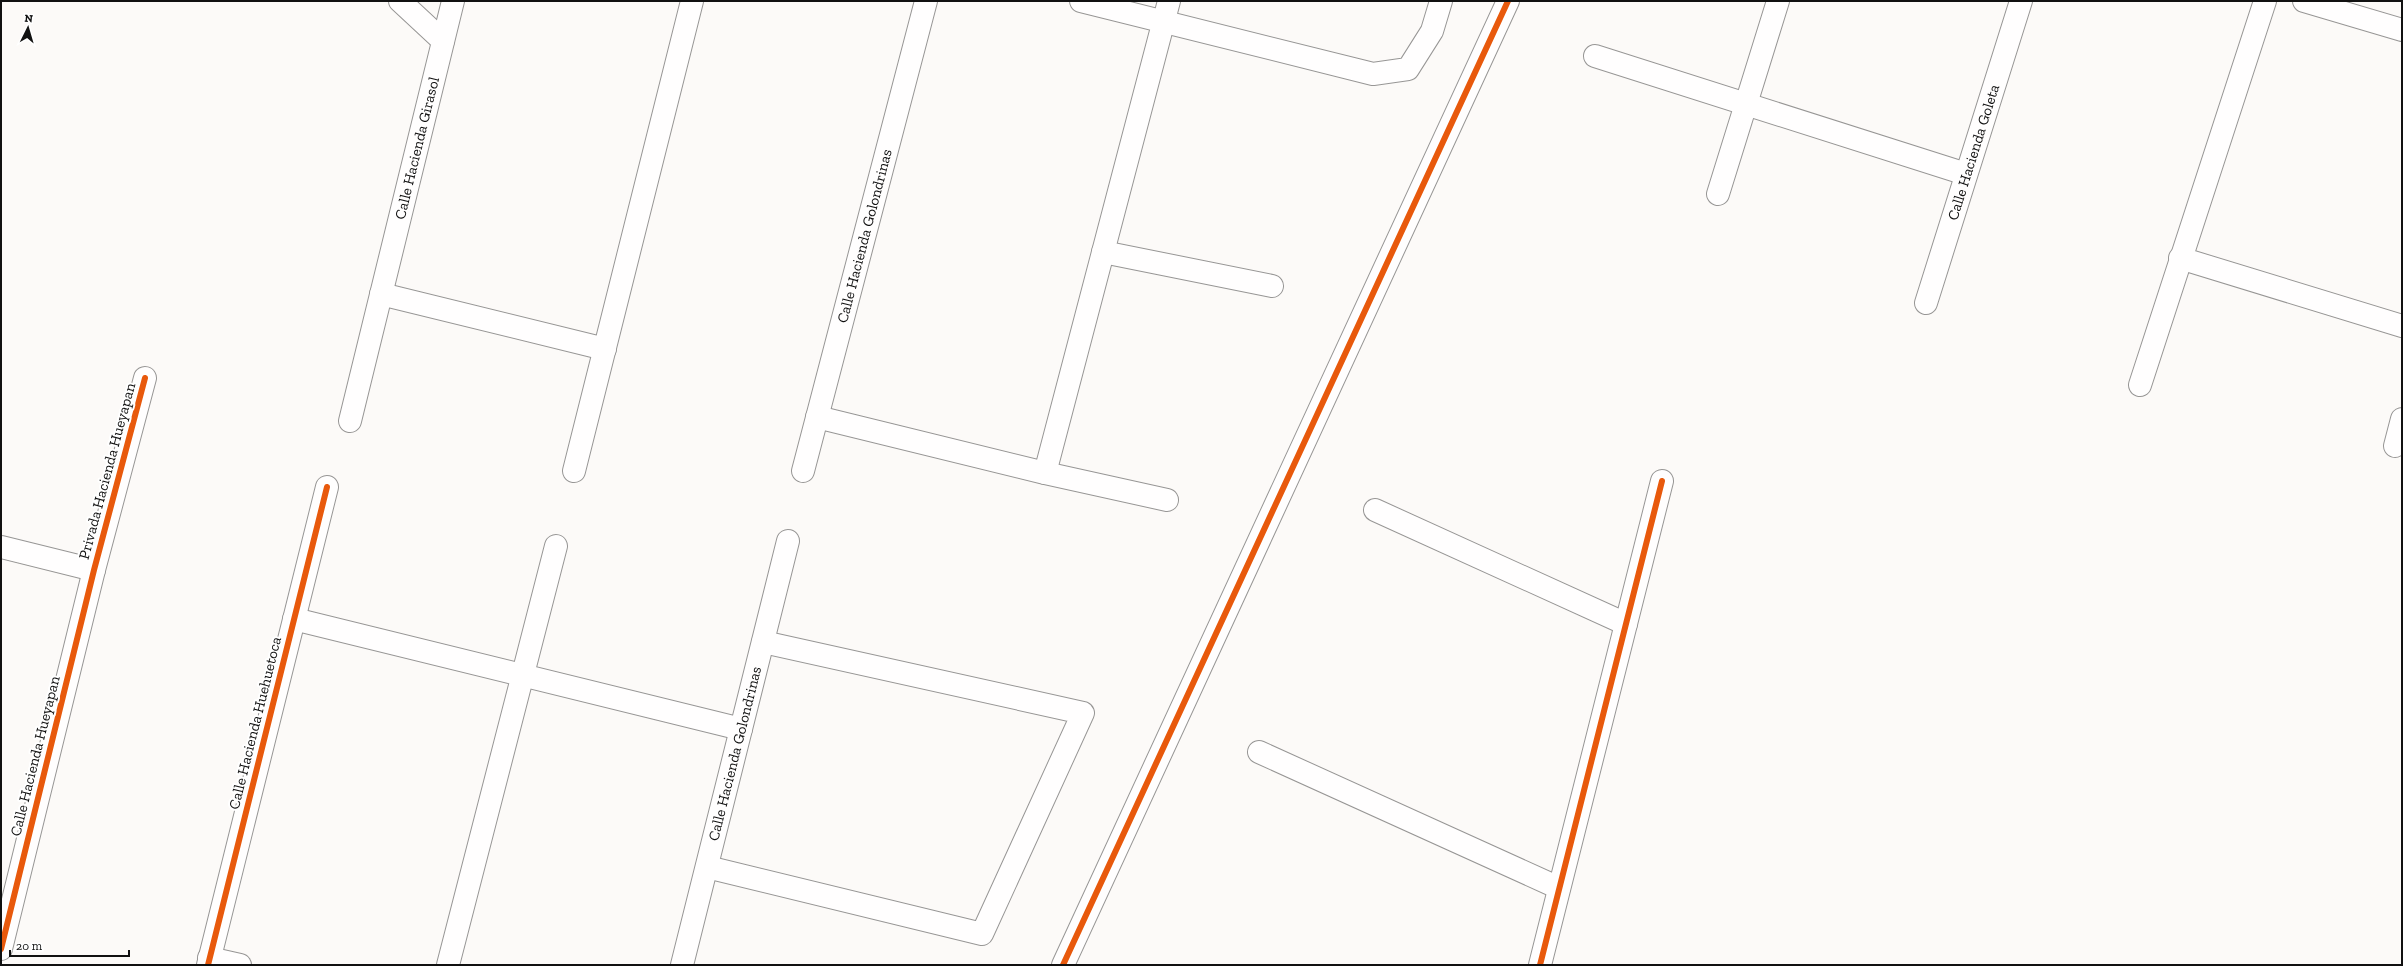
<svg xmlns="http://www.w3.org/2000/svg" width="2403" height="966" viewBox="0 0 2403 966" font-family="'Zilla Slab',serif">
<style>
.lines{fill:none;stroke-linecap:round;stroke-linejoin:round}
.minor-casing{stroke:#979695;stroke-width:24}
.minor{stroke:#fffefe;stroke-width:22}
.cycleway-casing{stroke:#fff;stroke-width:8}
.cycleway{stroke:#e8590c;stroke-width:6}
.labels{text-anchor:middle;stroke-width:4;stroke-linejoin:round;paint-order:stroke}
.street-label{font-size:15px;fill:#111;stroke:#fff}
</style>
<rect width="100%" height="100%" fill="#fcfaf8"/>
<g class="lines">
<defs>
<g id="minor">
<path d="M 400,1 L 443,41"/>
<path d="M 1081,1 L 1373,74 L 1408,69 L 1432,31 L 1441,1"/>
<path d="M 2304,1 L 2402,30"/>
<path d="M 1595,56 L 1966,174"/>
<path d="M 1718,194 L 1778,1"/>
<path d="M 1103,252 L 1272,286"/>
<path d="M 2180,258 L 2402,326"/>
<path d="M 381,294 L 605,349"/>
<path id="s1" d="M 1926,303 L 2021,1"/>
<path d="M 2140,385 L 2265,1"/>
<path d="M 817,417 L 1045,473 L 1167,500"/>
<path id="s2" d="M 350,421 L 453,1"/>
<path d="M 2395,446 L 2402,419"/>
<path d="M 574,471 L 692,1"/>
<path id="s3" d="M 803,471 L 926,1"/>
<path d="M 1045,473 L 1169,1"/>
<path d="M 1375,510 L 1626,624"/>
<path d="M 1,547 L 94,570"/>
<path d="M 294,619 L 741,729"/>
<path d="M 1259,752 L 1559,888"/>
<path d="M 707,867 L 982,934 L 1083,713 L 763,642"/>
<path d="M 1,949 L 94,570 L 145,378"/>
<path d="M 209,958 L 240,965"/>
<path d="M 208,965 L 327,487"/>
<path d="M 448,965 L 556,546"/>
<path id="s4" d="M 682,965 L 788,541"/>
<path d="M 1063,965 L 1508,1"/>
<path d="M 1540,965 L 1662,481"/>
</g>
</defs>
<use href="#minor" class="minor-casing"/>
<use href="#minor" class="minor"/>
<defs>
<path id="cycleway" d="M 1,949 L 94,570 L 145,378
M 208,965 L 327,487
M 1063,965 L 1508,1
M 1540,965 L 1662,481"/>
</defs>
<use href="#cycleway" class="cycleway-casing"/>
<use href="#cycleway" class="cycleway"/>
</g>
<g class="labels">
<g class="street-label">
<text dy="5" stroke="none"><textPath href="#s2" startOffset="281">Calle Hacienda Girasol</textPath></text>
<text dy="5" stroke="none"><textPath href="#s1" startOffset="158">Calle Hacienda Goleta</textPath></text>
<text dy="5" stroke="none"><textPath href="#s3" startOffset="243">Calle Hacienda Golondrinas</textPath></text>
<text transform="translate(107 471) rotate(-75)" y="5">Privada Hacienda Hueyapan</text>
<text transform="translate(255 723) rotate(-76)" y="5">Calle Hacienda Huehuetoca</text>
<text dy="5" stroke="none"><textPath href="#s4" startOffset="218">Calle Hacienda Golondrinas</textPath></text>
<text transform="translate(35 756) rotate(-76)" y="5">Calle Hacienda Hueyapan</text>
</g>
</g>
<rect width="2403" height="966" fill="none" stroke="#111111" stroke-width="4"/>
<g transform="translate(28 28) rotate(5)" stroke="#ffffff" stroke-width="3" paint-order="stroke">
<path d="M0-3L7 15L0 10L-7 15Z" fill="#111111"/>
<text y="-6" font-size="11" font-weight="bold" text-anchor="middle" fill="#111111">N</text>
</g>
<path d="M10 950v6h119v-6" fill="none" stroke="#111111" stroke-width="2"/>
<text x="16" y="950" font-size="12" fill="#111111" stroke="#ffffff" stroke-width="3" paint-order="stroke">20 m</text>
</svg>
